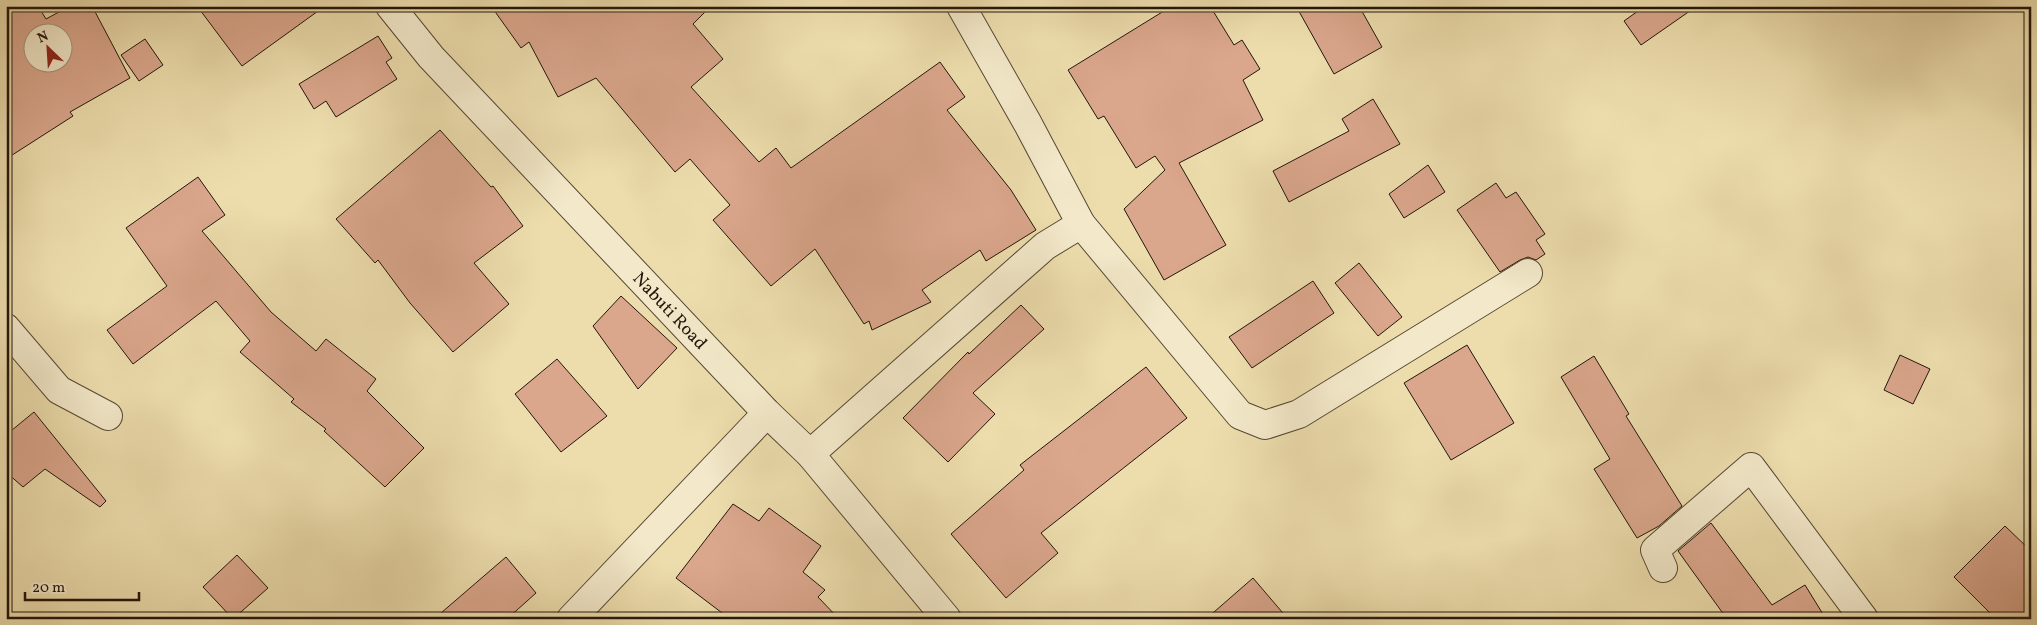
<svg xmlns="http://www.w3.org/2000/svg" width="2037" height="625" viewBox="0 0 2037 625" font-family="Vollkorn,serif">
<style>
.building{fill:#daa68c;stroke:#23160a;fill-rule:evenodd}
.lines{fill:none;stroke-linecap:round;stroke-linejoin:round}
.minor-casing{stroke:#564833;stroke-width:30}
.minor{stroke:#f3e9ca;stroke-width:28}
.labels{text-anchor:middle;stroke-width:4;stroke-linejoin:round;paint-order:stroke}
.street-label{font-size:18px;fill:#23160a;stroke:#f3e9ca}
</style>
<rect width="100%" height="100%" fill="#edddad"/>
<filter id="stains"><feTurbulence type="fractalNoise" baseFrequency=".004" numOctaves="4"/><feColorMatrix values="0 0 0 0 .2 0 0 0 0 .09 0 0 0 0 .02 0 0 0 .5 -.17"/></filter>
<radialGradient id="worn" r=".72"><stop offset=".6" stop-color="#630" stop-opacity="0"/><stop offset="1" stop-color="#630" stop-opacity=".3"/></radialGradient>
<path class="building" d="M 6,6 L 38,6 L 46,19 L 70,6 L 92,6 L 130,78 L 70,112 L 73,116 L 6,159 ZM 32,32 L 62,32 L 62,62 L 32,62 Z
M 197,6 L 325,6 L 242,66 Z
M 491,6 L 711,6 L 693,24 L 723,59 L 691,87 L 759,162 L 776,148 L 791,168 L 940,62 L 965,97 L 947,110 L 1011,190 L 1036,230 L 986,261 L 980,250 L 922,290 L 931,302 L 872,330 L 869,321 L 864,324 L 815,249 L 771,286 L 713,220 L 730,205 L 690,159 L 675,172 L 596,78 L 558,97 L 529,42 L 521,48 Z
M 1172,6 L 1210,6 L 1234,45 L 1242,40 L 1260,69 L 1243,80 L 1263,120 L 1179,163 L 1226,245 L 1164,280 L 1124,209 L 1165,170 L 1155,156 L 1136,168 L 1104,116 L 1098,119 L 1068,70 Z
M 1296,6 L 1359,6 L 1382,47 L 1334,74 Z
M 1645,6 L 1697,6 L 1641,45 L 1624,21 Z
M 378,36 L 392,58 L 386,62 L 397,79 L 336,117 L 326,101 L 314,109 L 299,84 Z
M 145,39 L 163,65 L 139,81 L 121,55 Z
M 1373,99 L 1400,144 L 1289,202 L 1273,171 L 1349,131 L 1342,119 Z
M 440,130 L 491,187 L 493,186 L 523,226 L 474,263 L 509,304 L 453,352 L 410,303 L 378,260 L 375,263 L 336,219 Z
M 1428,165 L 1445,192 L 1404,218 L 1389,194 Z
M 198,177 L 225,215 L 202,231 L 271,312 L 316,351 L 326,339 L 376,379 L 367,391 L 424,448 L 385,487 L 324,431 L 326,429 L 291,402 L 294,399 L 240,352 L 250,341 L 216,301 L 133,364 L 107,330 L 167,286 L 126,228 Z
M 1496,183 L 1506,198 L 1516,192 L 1545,234 L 1536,240 L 1545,254 L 1536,260 L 1528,257 L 1520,260 L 1500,272 L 1457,210 Z
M 1359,263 L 1402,317 L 1378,336 L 1335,283 Z
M 1313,281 L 1334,313 L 1252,368 L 1229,337 Z
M 621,296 L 677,348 L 638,389 L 593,326 Z
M 1021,305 L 1044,329 L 973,393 L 995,414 L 948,462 L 903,418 L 968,352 L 969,354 Z
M 1467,345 L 1514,423 L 1451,460 L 1404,383 Z
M 1900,355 L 1930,369 L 1913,404 L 1884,390 Z
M 1594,356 L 1629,414 L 1626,416 L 1682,506 L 1659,526 L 1637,538 L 1594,469 L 1610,459 L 1561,377 Z
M 557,359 L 607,416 L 561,452 L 515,394 Z
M 1146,367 L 1187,418 L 1041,533 L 1058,553 L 1006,598 L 951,534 L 1024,470 L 1020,465 Z
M 34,412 L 106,501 L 100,507 L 45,469 L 23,487 L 6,472 L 6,435 Z
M 733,504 L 759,521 L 769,508 L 821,546 L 803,572 L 825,590 L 818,597 L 839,619 L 730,619 L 676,578 Z
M 1711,523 L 1772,605 L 1805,585 L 1826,619 L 1727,619 L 1678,551 Z
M 2005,526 L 2031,551 L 2031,619 L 1996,619 L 1954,577 Z
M 237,555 L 268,588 L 233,619 L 203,587 Z
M 506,557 L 536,593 L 507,619 L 434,619 Z
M 1253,578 L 1288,619 L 1206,619 Z"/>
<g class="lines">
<defs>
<g id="minor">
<path id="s1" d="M 390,6 L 431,57 L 767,413 L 810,454 L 947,619"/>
<path d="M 1081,224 L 1240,415 L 1265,425 L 1299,414 L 1528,273"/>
<path d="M 6,328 L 59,390 L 108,416"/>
<path d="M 810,454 L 1045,246 L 1081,224 L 1028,124 L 961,6"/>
<path d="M 1663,568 L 1655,550 L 1751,467 L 1864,619"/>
<path d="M 571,619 L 767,413"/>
</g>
</defs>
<use href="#minor" class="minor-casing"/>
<use href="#minor" class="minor"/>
</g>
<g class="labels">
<g class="street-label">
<text dy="6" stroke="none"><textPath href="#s1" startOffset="414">Nabuti Road</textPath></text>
</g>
</g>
<rect width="2037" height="625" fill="none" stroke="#edddad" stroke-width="25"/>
<rect x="8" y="8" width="2022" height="610" fill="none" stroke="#23160a" stroke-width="2.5"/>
<rect x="12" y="12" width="2012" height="600" fill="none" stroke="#23160a"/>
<g transform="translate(48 48) rotate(335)"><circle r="24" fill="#f3e9ca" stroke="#a0957d"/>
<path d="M0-4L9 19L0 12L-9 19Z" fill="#8f2418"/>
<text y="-8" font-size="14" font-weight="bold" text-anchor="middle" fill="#23160a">N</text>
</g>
<path d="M25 592v8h114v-8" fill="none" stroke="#23160a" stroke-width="2.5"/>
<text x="32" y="592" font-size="15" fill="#23160a" stroke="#f3e9ca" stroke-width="4" paint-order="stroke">20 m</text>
<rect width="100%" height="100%" filter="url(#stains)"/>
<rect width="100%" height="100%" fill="url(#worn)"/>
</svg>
